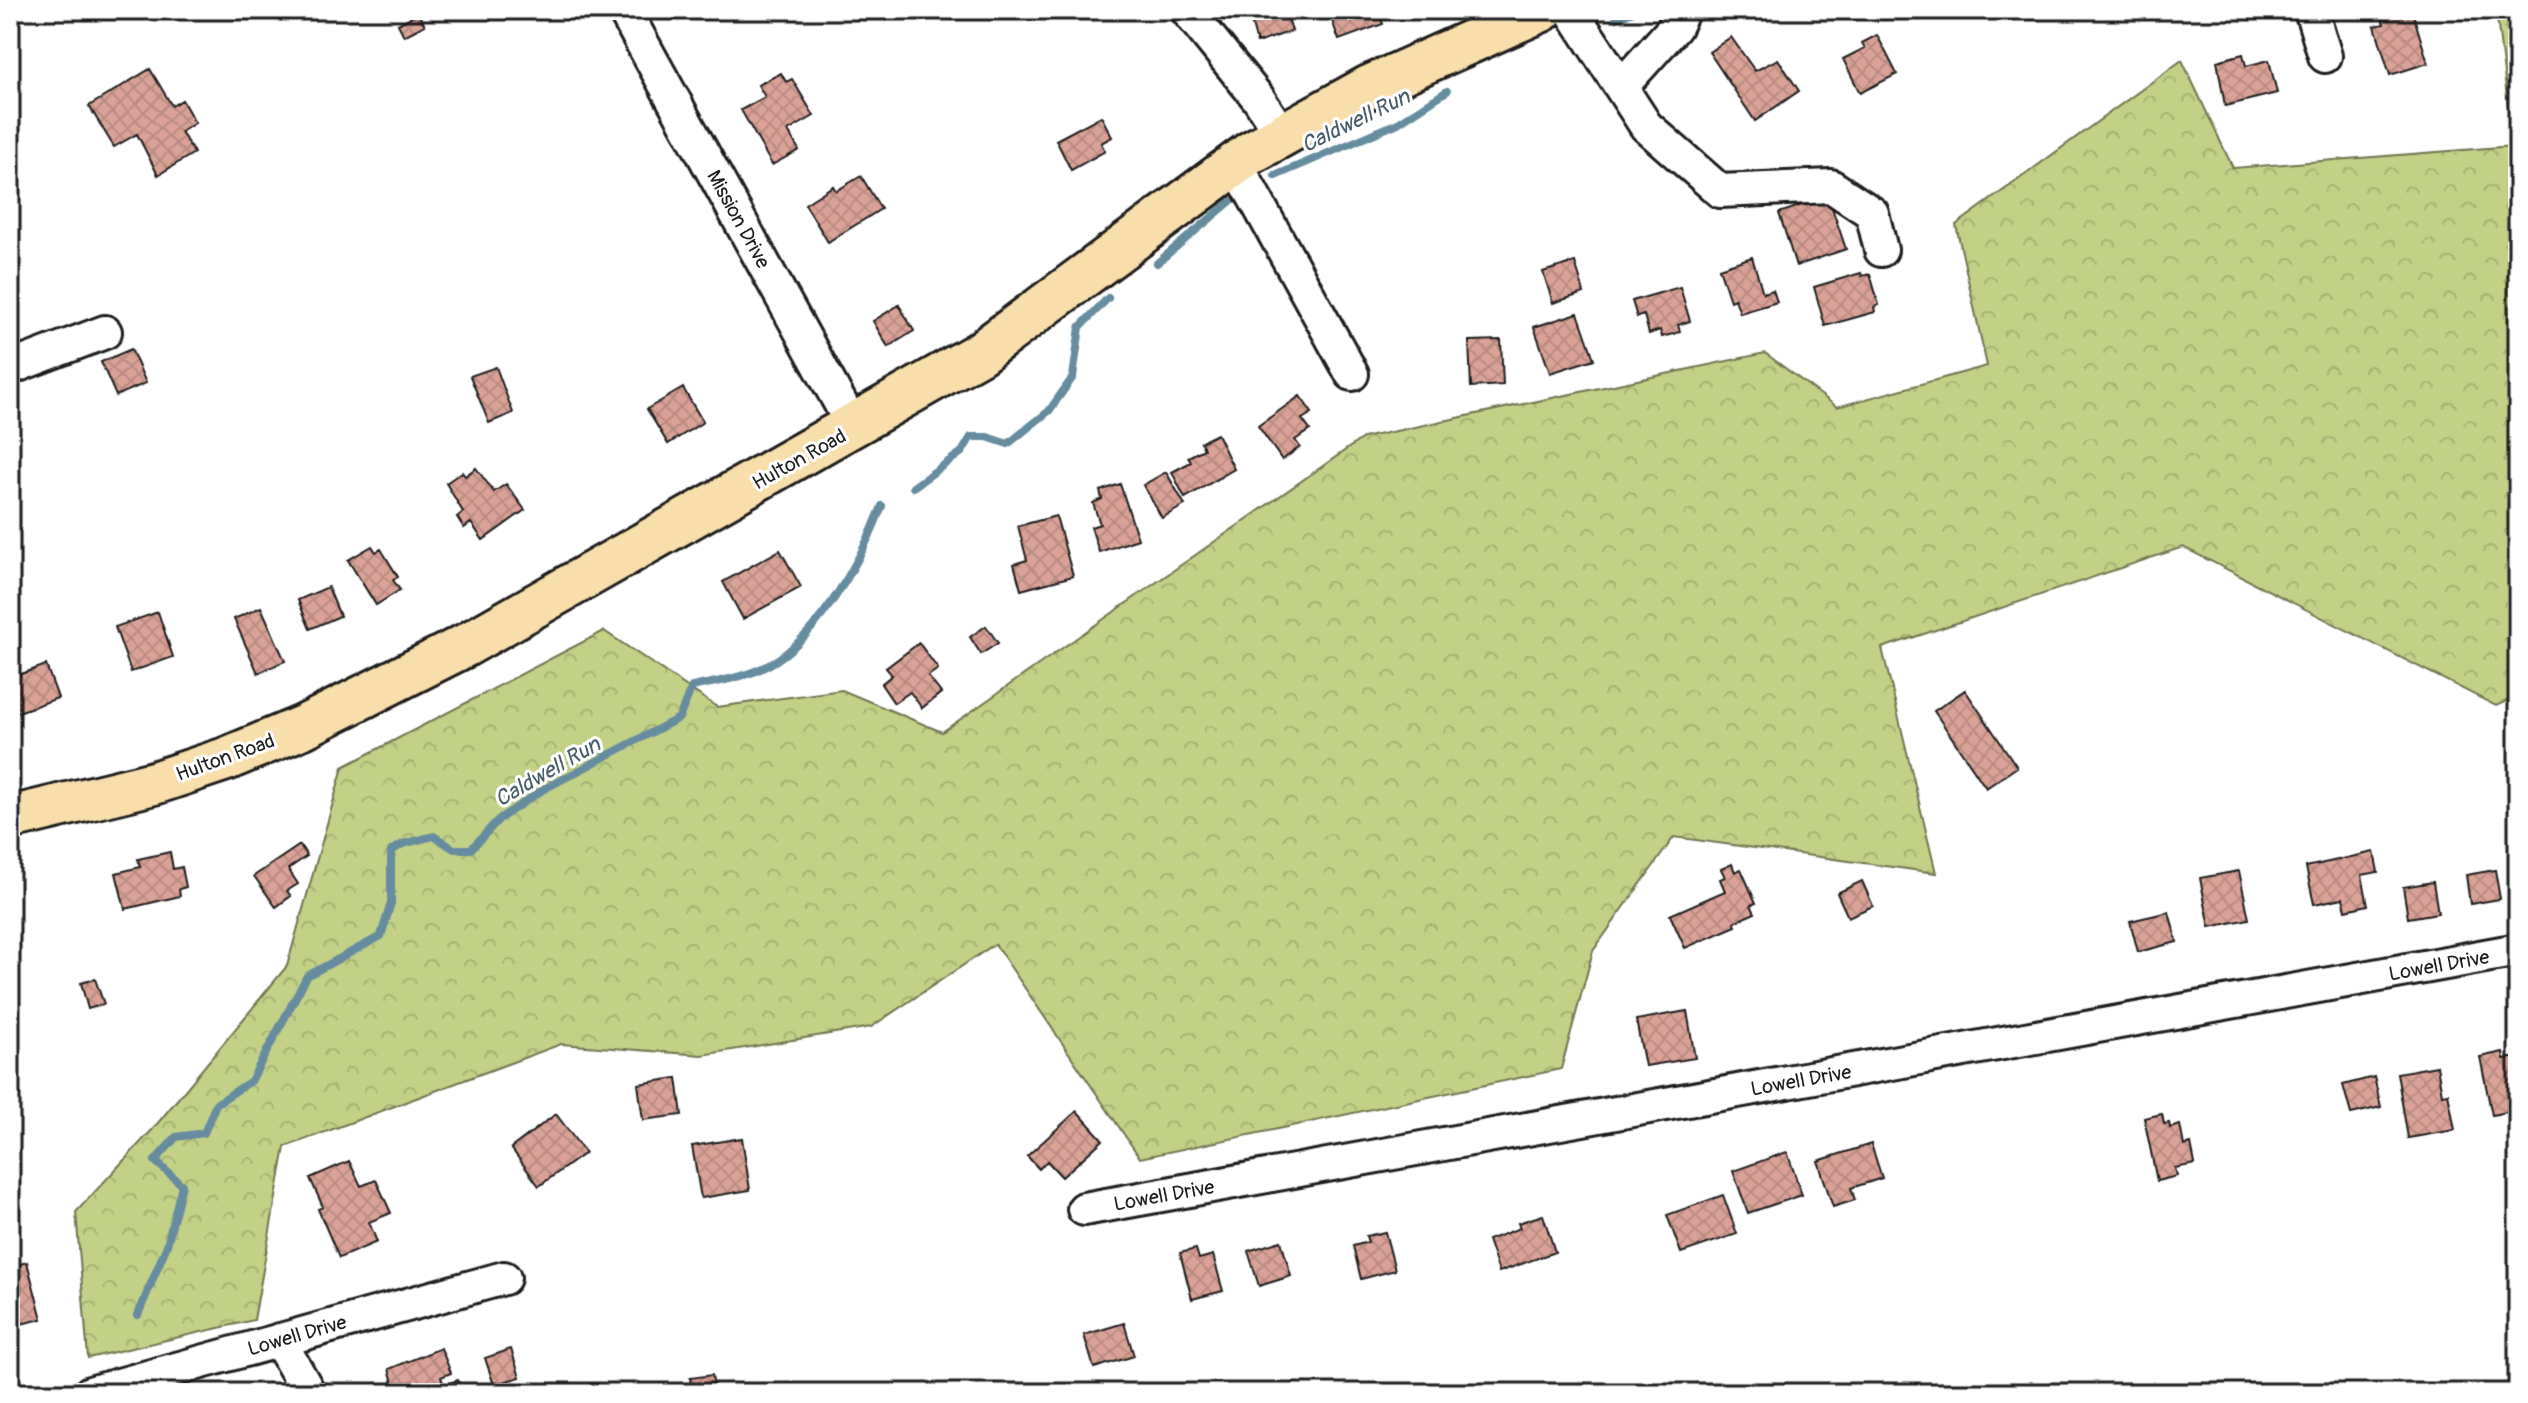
<svg xmlns="http://www.w3.org/2000/svg" width="2528" height="1403" viewBox="0 0 2528 1403" font-family="Pangolin,sans-serif">
<style>
.forest{fill:url(#forest-crowns);stroke:#6f7651;stroke-width:2}
.lines{fill:none;stroke-linecap:round;stroke-linejoin:round}
.stream{stroke:#668ca0;stroke-width:8}
.building{fill:url(#building-cross-hatch);stroke:#1c1c1c;stroke-width:2}
.minor-casing{stroke:#1c1c1c;stroke-width:38}
.major-casing{stroke:#1c1c1c;stroke-width:48}
.minor{stroke:#fff;stroke-width:32}
.major{stroke:#f8deab;stroke-width:42}
.labels{text-anchor:middle;stroke-width:6;stroke-linejoin:round;paint-order:stroke}
.street-label{font-size:20px;fill:#1c1c1c;stroke:#fff}
.water-label{font-size:22px;font-style:italic;fill:#475d69;stroke:#fff}
</style>
<defs>
<pattern id="forest-crowns" width="20" height="18" patternUnits="userSpaceOnUse" patternTransform="scale(2)"><rect width="20" height="18" fill="#c2d186"/><path d="M2 6a3 3 0 1 1 6 0M12 15a3 3 0 1 1 6 0" fill="none" stroke="#a6b373"/></pattern>
<pattern id="building-cross-hatch" width="8" height="8" patternUnits="userSpaceOnUse" patternTransform="scale(2)"><rect width="8" height="8" fill="#daa296"/><path d="M0 0l8 8M0 8l8-8" fill="none" stroke="#ba8b81"/></pattern>
</defs>
<rect width="100%" height="100%" fill="#fff"/>
<filter id="ink" filterUnits="userSpaceOnUse"><feTurbulence type="fractalNoise" baseFrequency=".0125" numOctaves="2"/><feDisplacementMap in="SourceGraphic" scale="16" xChannelSelector="R" yChannelSelector="G"/><feConvolveMatrix kernelMatrix="1 2 1 2 8 2 1 2 1" color-interpolation-filters="sRGB"/></filter>
<g filter="url(#ink)">
<path class="forest" d="M 2496,10 L 2518,10 L 2518,696 L 2496,706 L 2183,547 L 1882,648 L 1936,873 L 1674,837 L 1593,951 L 1561,1069 L 1140,1158 L 995,944 L 871,1027 L 702,1055 L 561,1044 L 285,1147 L 254,1320 L 88,1358 L 76,1212 L 153,1129 L 287,966 L 343,767 L 604,631 L 717,707 L 842,690 L 942,732 L 1363,438 L 1765,353 L 1837,407 L 1987,366 L 1956,225 L 2182,60 L 2233,168 L 2513,146 Z"/>
<g class="lines">
<path class="stream" d="M 1617,18 L 1635,10
M 1275,176 L 1398,123 L 1447,91
M 1157,263 L 1231,201
M 913,487 L 962,452 L 971,437 L 987,437 L 1008,444 L 1049,411 L 1073,377 L 1080,327 L 1108,298
M 138,1315 L 167,1245 L 182,1185 L 155,1161 L 176,1137 L 204,1133 L 216,1104 L 251,1081 L 307,976 L 381,936 L 391,903 L 391,851 L 403,844 L 434,836 L 454,849 L 471,849 L 499,819 L 544,789 L 679,718 L 692,687 C 714,682 738,679 758,670 C 814,647 861,561 882,506"/>
</g>
<path class="building" d="M 1248,10 L 1285,10 L 1292,31 L 1257,43 Z
M 1317,10 L 1378,10 L 1383,24 L 1339,40 L 1330,15 L 1320,18 Z
M 2380,10 L 2406,10 L 2408,16 L 2413,14 L 2428,63 L 2390,75 L 2375,26 L 2384,24 Z
M 418,13 L 425,25 L 404,36 L 398,24 Z
M 1877,35 L 1897,74 L 1860,93 L 1843,59 L 1865,48 L 1862,43 Z
M 1731,37 L 1755,71 L 1778,59 L 1799,91 L 1755,121 L 1709,52 Z
M 2243,54 L 2246,66 L 2269,60 L 2277,93 L 2225,106 L 2217,61 Z
M 150,69 L 172,106 L 182,100 L 195,123 L 181,132 L 194,153 L 158,175 L 137,134 L 114,147 L 89,106 Z
M 781,73 L 786,82 L 792,79 L 814,116 L 788,131 L 799,150 L 772,165 L 741,110 L 765,97 L 758,85 Z
M 1101,116 L 1112,137 L 1101,143 L 1105,151 L 1071,170 L 1056,140 Z
M 861,176 L 881,209 L 828,242 L 805,204 L 833,186 L 836,191 Z
M 1828,196 L 1846,249 L 1796,266 L 1779,213 Z
M 1752,257 L 1763,293 L 1773,290 L 1777,302 L 1740,313 L 1735,299 L 1730,301 L 1719,268 Z
M 1575,262 L 1584,293 L 1553,303 L 1543,272 Z
M 1861,273 L 1862,276 L 1870,274 L 1879,305 L 1874,307 L 1875,312 L 1825,326 L 1814,287 Z
M 1680,287 L 1690,321 L 1678,325 L 1680,332 L 1662,337 L 1660,330 L 1649,334 L 1644,315 L 1637,317 L 1632,301 Z
M 899,305 L 914,331 L 888,347 L 873,321 Z
M 1578,313 L 1594,359 L 1550,373 L 1534,327 Z
M 1501,340 L 1503,385 L 1471,387 L 1469,341 Z
M 131,349 L 146,383 L 116,396 L 101,362 Z
M 496,367 L 513,413 L 489,423 L 470,376 Z
M 683,388 L 703,422 L 668,444 L 647,409 Z
M 1300,396 L 1312,413 L 1302,419 L 1310,430 L 1295,440 L 1300,447 L 1282,460 L 1258,426 Z
M 1217,434 L 1234,469 L 1185,498 L 1172,472 L 1191,462 L 1188,457 L 1204,449 L 1201,442 Z
M 476,468 L 494,492 L 506,484 L 525,510 L 483,540 L 471,523 L 464,528 L 457,517 L 463,512 L 446,483 L 462,472 L 465,476 Z
M 1166,472 L 1185,505 L 1162,518 L 1143,485 Z
M 1120,484 L 1138,539 L 1099,552 L 1091,527 L 1100,524 L 1093,503 L 1102,499 L 1100,491 Z
M 1056,516 L 1073,576 L 1021,590 L 1014,564 L 1027,560 L 1018,526 Z
M 372,546 L 376,552 L 381,549 L 398,577 L 393,580 L 400,590 L 376,605 L 348,560 Z
M 780,550 L 801,587 L 743,619 L 723,582 Z
M 328,587 L 340,616 L 310,629 L 298,600 Z
M 261,607 L 285,661 L 258,673 L 234,619 Z
M 158,612 L 173,657 L 131,672 L 115,627 Z
M 986,626 L 998,643 L 981,654 L 970,637 Z
M 919,643 L 938,669 L 928,676 L 941,693 L 922,708 L 910,692 L 894,703 L 881,684 L 892,675 L 886,668 Z
M 46,665 L 58,698 L 10,715 L 10,678 Z
M 1965,690 L 2017,767 L 1986,788 L 1934,711 Z
M 300,845 L 307,856 L 288,869 L 298,884 L 287,891 L 291,896 L 276,907 L 254,876 Z
M 170,852 L 173,869 L 182,867 L 186,887 L 179,889 L 180,896 L 125,909 L 116,873 L 140,867 L 138,859 Z
M 2374,852 L 2378,872 L 2362,875 L 2368,905 L 2346,910 L 2343,898 L 2314,904 L 2306,867 Z
M 1732,864 L 1735,872 L 1741,869 L 1756,903 L 1751,905 L 1755,913 L 1734,922 L 1736,926 L 1685,948 L 1670,915 L 1725,891 L 1720,879 L 1725,877 L 1721,869 Z
M 2495,870 L 2500,899 L 2470,904 L 2466,875 Z
M 2239,871 L 2249,919 L 2210,927 L 2200,878 Z
M 1862,881 L 1873,906 L 1848,917 L 1837,893 Z
M 2433,882 L 2438,913 L 2408,918 L 2403,887 Z
M 2169,912 L 2177,942 L 2138,952 L 2130,921 Z
M 95,979 L 104,1004 L 88,1009 L 81,983 Z
M 1687,1011 L 1695,1058 L 1645,1066 L 1636,1020 Z
M 2503,1052 L 2504,1059 L 2518,1057 L 2518,1090 L 2513,1091 L 2517,1110 L 2492,1115 L 2480,1057 Z
M 2437,1066 L 2442,1094 L 2448,1093 L 2455,1130 L 2408,1138 L 2397,1073 Z
M 2374,1077 L 2381,1107 L 2351,1114 L 2343,1085 Z
M 677,1078 L 682,1115 L 643,1120 L 638,1084 Z
M 1077,1111 L 1103,1140 L 1062,1177 L 1047,1161 L 1039,1169 L 1027,1156 Z
M 556,1114 L 585,1153 L 539,1186 L 511,1148 Z
M 2162,1114 L 2164,1124 L 2169,1123 L 2170,1128 L 2180,1125 L 2184,1146 L 2191,1144 L 2195,1164 L 2175,1168 L 2177,1176 L 2157,1181 L 2144,1118 Z
M 742,1138 L 750,1190 L 701,1198 L 692,1146 Z
M 1871,1144 L 1882,1178 L 1851,1188 L 1855,1200 L 1833,1207 L 1818,1161 Z
M 1787,1152 L 1802,1195 L 1748,1213 L 1733,1171 Z
M 349,1161 L 361,1186 L 376,1180 L 391,1213 L 369,1222 L 377,1242 L 339,1258 L 318,1209 L 323,1207 L 310,1178 Z
M 1723,1195 L 1737,1234 L 1681,1253 L 1667,1215 Z
M 1543,1215 L 1555,1252 L 1499,1272 L 1488,1240 L 1520,1228 L 1518,1223 Z
M 1385,1232 L 1395,1270 L 1361,1279 L 1353,1246 L 1368,1242 L 1366,1236 Z
M 1281,1241 L 1291,1276 L 1259,1286 L 1248,1251 Z
M 1196,1249 L 1199,1259 L 1213,1255 L 1223,1291 L 1192,1299 L 1180,1253 Z
M 27,1262 L 42,1319 L 16,1325 L 15,1320 L 10,1322 L 10,1267 Z
M 1124,1323 L 1134,1356 L 1094,1368 L 1084,1335 Z
M 441,1348 L 451,1373 L 441,1377 L 444,1385 L 458,1380 L 463,1393 L 387,1393 L 384,1386 L 393,1382 L 389,1369 Z
M 511,1349 L 520,1377 L 494,1385 L 485,1358 Z
M 712,1375 L 715,1393 L 692,1393 L 690,1378 Z"/>
<g class="lines">
<defs>
<path id="minor" d="M 624,10 L 854,428
M 1187,10 L 1258,98 L 1282,135
M 1571,10 L 1646,126 L 1720,191 L 1831,186 L 1872,213 L 1881,250
M 2311,10 L 2325,56
M 1621,87 L 1675,27 L 1683,10
M 1236,164 L 1352,374
M 10,368 L 105,332
M 1084,1209 L 2518,950
M 279,1340 L 309,1393
M 90,1393 L 504,1278"/>
<path id="major" d="M 10,818 L 154,783 L 226,759 L 303,727 L 466,645 L 980,353 L 1250,153 L 1367,88 L 1542,10"/>
</defs>
<use href="#minor" class="minor-casing"/>
<use href="#major" class="major-casing"/>
<use href="#minor" class="minor"/>
<use href="#major" class="major"/>
</g>
</g>
<g class="labels">
<g class="street-label">
<text transform="translate(739 219) rotate(61)" y="7">Mission Drive</text>
<text transform="translate(799 459) rotate(-29)" y="7">Hulton Road</text>
<text transform="translate(225 757) rotate(-20)" y="7">Hulton Road</text>
<text transform="translate(2439 965) rotate(-10)" y="7">Lowell Drive</text>
<text transform="translate(1801 1080) rotate(-10)" y="7">Lowell Drive</text>
<text transform="translate(1164 1195) rotate(-10)" y="7">Lowell Drive</text>
<text transform="translate(297 1335) rotate(-16)" y="7">Lowell Drive</text>
</g>
<g class="water-label">
<text transform="translate(1355 120) rotate(-26)" y="8">Caldwell Run</text>
<text transform="translate(547 771) rotate(-30)" y="8">Caldwell Run</text>
</g>
</g>
<rect width="2528" height="1403" fill="none" stroke="#fff" stroke-width="40"/>
<rect x="20" y="20" width="2488" height="1363" fill="none" stroke="#1c1c1c" stroke-width="3" filter="url(#ink)"/>
</svg>
